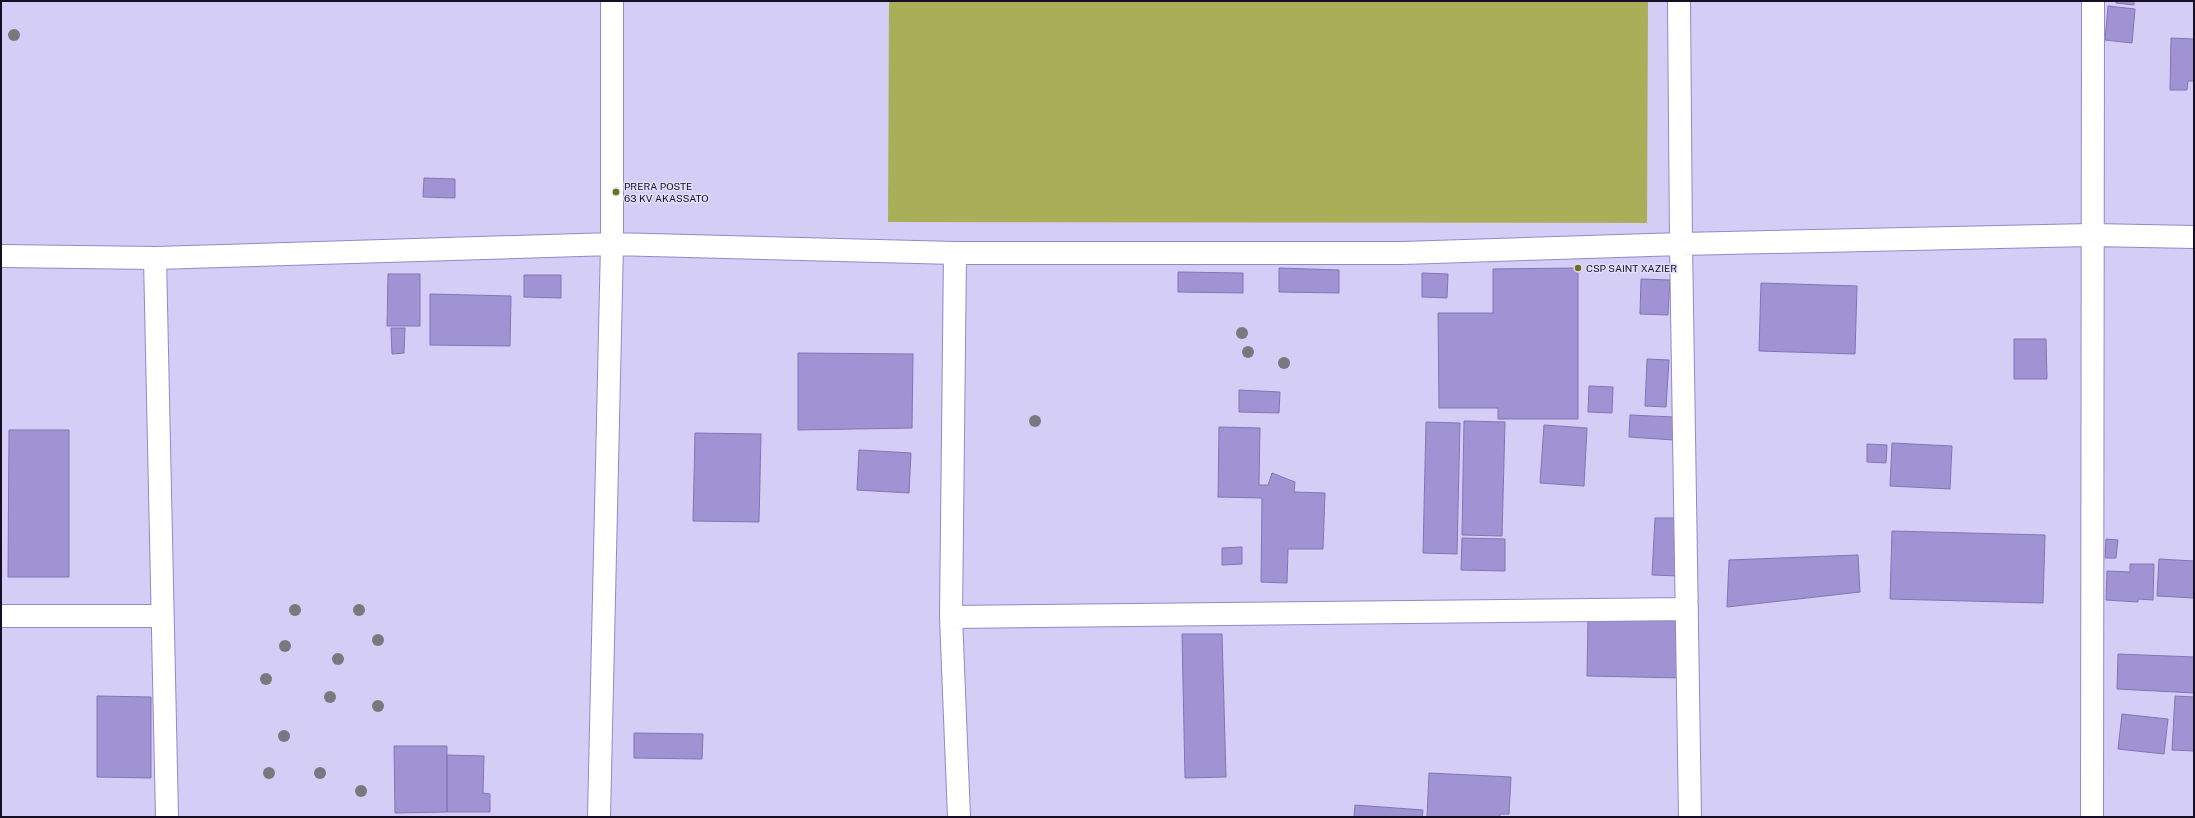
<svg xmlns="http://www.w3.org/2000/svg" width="2195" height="818" viewBox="0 0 2195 818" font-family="'Public Sans',sans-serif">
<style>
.green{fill:#a8af58}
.building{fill:#a093d3;stroke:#8375b4}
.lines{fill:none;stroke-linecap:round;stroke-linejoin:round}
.minor-casing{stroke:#9688c8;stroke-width:24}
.minor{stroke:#fff;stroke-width:22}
.tree{fill:#7a787e}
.poi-dot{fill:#6d721a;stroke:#e1ddf8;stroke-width:1.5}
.labels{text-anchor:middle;stroke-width:3;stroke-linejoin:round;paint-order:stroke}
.poi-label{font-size:10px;fill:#140e26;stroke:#e1ddf8;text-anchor:start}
</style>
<rect width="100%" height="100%" fill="#d4cdf6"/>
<path class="green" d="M 889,1 L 1648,1 L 1647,223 L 888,222 Z"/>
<path class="building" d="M 2116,1 L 2134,1 L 2134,5 L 2116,3 Z
M 2108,6 L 2135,9 L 2132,43 L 2105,40 Z
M 2171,38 L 2194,39 L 2194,81 L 2188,81 L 2187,90 L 2170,90 Z
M 424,178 L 455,179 L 455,198 L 423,197 Z
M 1279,268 L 1339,270 L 1339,293 L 1279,292 Z
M 1578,268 L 1578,419 L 1498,419 L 1498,408 L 1439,408 L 1438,313 L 1493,313 L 1493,269 Z
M 1178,272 L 1243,273 L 1243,293 L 1178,292 Z
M 1422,273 L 1448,274 L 1447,298 L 1422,297 Z
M 388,274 L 420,274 L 420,326 L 387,326 Z
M 524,275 L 561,275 L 561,298 L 524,297 Z
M 1641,279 L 1670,280 L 1668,315 L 1640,314 Z
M 1761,283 L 1857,286 L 1855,354 L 1759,351 Z
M 430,294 L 511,296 L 510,346 L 430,345 Z
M 391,328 L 405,328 L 404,353 L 392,354 Z
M 2014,339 L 2046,339 L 2047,379 L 2014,379 Z
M 798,353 L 913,354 L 912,428 L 798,430 Z
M 1647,359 L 1669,360 L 1666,407 L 1645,406 Z
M 1589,386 L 1613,387 L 1612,413 L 1588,412 Z
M 1239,390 L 1280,392 L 1279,413 L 1239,412 Z
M 1630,415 L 1674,417 L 1674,440 L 1629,437 Z
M 1464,421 L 1505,422 L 1502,536 L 1462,535 Z
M 1426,422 L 1460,423 L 1457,554 L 1423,553 Z
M 1544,425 L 1587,428 L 1584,486 L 1540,483 Z
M 1219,427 L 1260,428 L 1259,485 L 1268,485 L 1272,473 L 1295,482 L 1294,492 L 1325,493 L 1323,549 L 1288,549 L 1287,583 L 1261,582 L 1262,498 L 1218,497 Z
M 9,430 L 69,430 L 69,577 L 8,577 Z
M 695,433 L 761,434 L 759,522 L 693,521 Z
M 1892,443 L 1952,446 L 1950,489 L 1890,486 Z
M 1867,444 L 1887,445 L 1886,463 L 1867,462 Z
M 859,450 L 911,453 L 909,493 L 857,490 Z
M 1655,518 L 1675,518 L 1674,549 L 1682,549 L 1681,576 L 1652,575 Z
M 1892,531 L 2045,535 L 2043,603 L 1890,599 Z
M 1462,538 L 1505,539 L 1505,571 L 1461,570 Z
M 2106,539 L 2118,540 L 2116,558 L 2105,558 Z
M 1242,547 L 1242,564 L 1222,565 L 1222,548 Z
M 1858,555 L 1860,592 L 1727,607 L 1729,560 Z
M 2159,559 L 2194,561 L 2194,598 L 2157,596 Z
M 2130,564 L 2154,564 L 2153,600 L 2138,599 L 2138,602 L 2106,600 L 2107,571 L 2130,572 Z
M 1588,619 L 1685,621 L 1684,678 L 1587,676 Z
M 1182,634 L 1222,634 L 1226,777 L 1185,778 Z
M 2118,654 L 2194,657 L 2194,693 L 2117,689 Z
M 97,696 L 151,697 L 151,778 L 97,777 Z
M 2175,696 L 2194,697 L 2194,751 L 2172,750 Z
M 2122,714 L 2168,719 L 2164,754 L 2118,749 Z
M 634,733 L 703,734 L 702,759 L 634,758 Z
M 394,746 L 447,746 L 447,812 L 395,813 Z
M 447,755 L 484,756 L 483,793 L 490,794 L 490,812 L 447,812 Z
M 1429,773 L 1511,777 L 1509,814 L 1500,814 L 1500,817 L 1427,817 Z
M 1355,805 L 1423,810 L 1422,817 L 1354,817 Z"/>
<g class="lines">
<defs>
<path id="minor" d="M 1679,1 L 1681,244 L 1690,817
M 955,253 L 951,617 L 959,817
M 1,256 L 155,258 L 612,244 L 955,253 L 1403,253 L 1681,244 L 2092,235 L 2194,237
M 155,258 L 167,817
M 1,616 L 162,616
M 951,617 L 1687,609
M 599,817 L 612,244 L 612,1
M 2092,817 L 2093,1"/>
</defs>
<use href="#minor" class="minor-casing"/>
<use href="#minor" class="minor"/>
</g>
<g class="tree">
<circle cx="14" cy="35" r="6"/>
<circle cx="1242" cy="333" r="6"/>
<circle cx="1248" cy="352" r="6"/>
<circle cx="1284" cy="363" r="6"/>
<circle cx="1035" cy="421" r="6"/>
<circle cx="295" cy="610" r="6"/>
<circle cx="359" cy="610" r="6"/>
<circle cx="378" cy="640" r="6"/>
<circle cx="285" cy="646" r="6"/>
<circle cx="338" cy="659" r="6"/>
<circle cx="266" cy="679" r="6"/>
<circle cx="330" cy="697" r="6"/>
<circle cx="378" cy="706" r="6"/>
<circle cx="284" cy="736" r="6"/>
<circle cx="269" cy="773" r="6"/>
<circle cx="320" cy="773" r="6"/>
<circle cx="361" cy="791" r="6"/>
</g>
<g class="poi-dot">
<circle cx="616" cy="192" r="4"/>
<circle cx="1578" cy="268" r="4"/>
</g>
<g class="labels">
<g class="poi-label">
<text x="624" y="190">PRERA POSTE<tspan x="624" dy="12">63 KV AKASSATO</tspan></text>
<text x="1586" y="272">CSP SAINT XAZIER</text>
</g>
</g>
<rect width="2195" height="818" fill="none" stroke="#140e26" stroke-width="4"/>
</svg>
